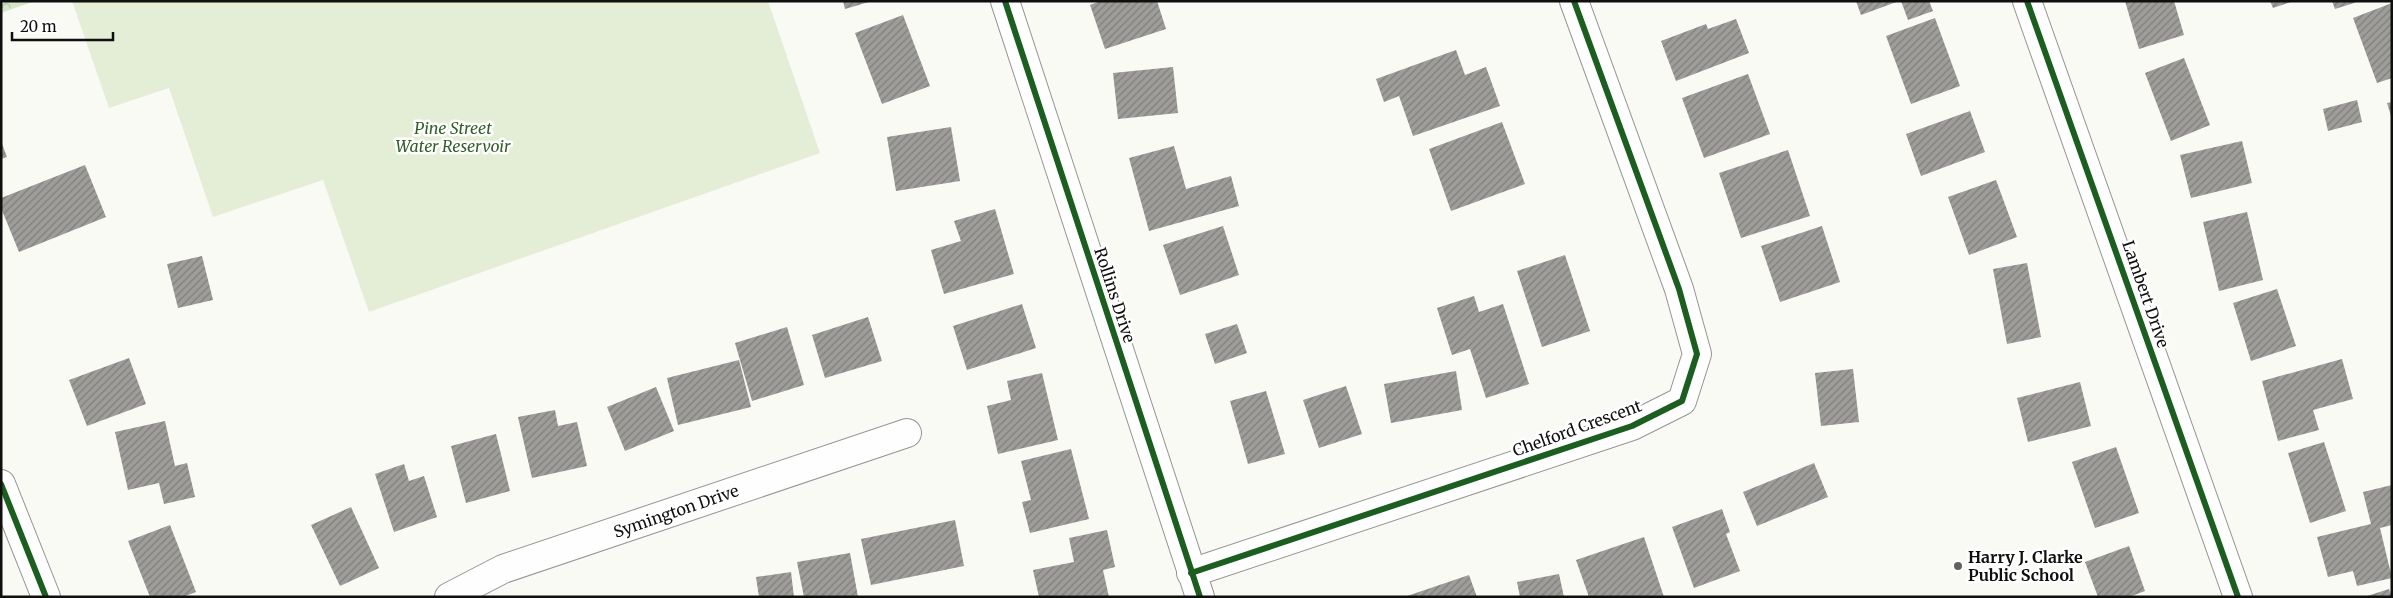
<svg xmlns="http://www.w3.org/2000/svg" width="2393" height="598" viewBox="0 0 2393 598" font-family="Merriweather,serif">
<style>
.green{fill:#e4eed7}
.forest{fill:url(#forest-crowns)}
.building{fill:url(#building-hatch)}
.lines{fill:none;stroke-linecap:round;stroke-linejoin:round}
.minor-casing{stroke:#959593;stroke-width:30}
.tertiary-casing{stroke:#959593;stroke-width:30}
.minor{stroke:#fefefe;stroke-width:28}
.tertiary{stroke:#fefefe;stroke-width:28}
.cycleway-casing{stroke:#fff;stroke-width:9}
.cycleway{stroke:#1b5e20;stroke-width:6}
.poi-dot{fill:#616160;stroke:#fff;stroke-width:2}
.labels{text-anchor:middle;stroke-width:5;stroke-linejoin:round;paint-order:stroke}
.park-label{font-size:16px;font-style:italic;fill:#325e27;stroke:#fff}
.street-label{font-size:16px;fill:#0f0f0f;stroke:#fff}
.poi-label{font-size:16px;font-weight:bold;fill:#0f0f0f;stroke:#fff;text-anchor:start}
</style>
<defs>
<pattern id="forest-crowns" width="20" height="18" patternUnits="userSpaceOnUse" patternTransform="scale(1.25)"><rect width="20" height="18" fill="#d5e5c7"/><path d="M2 6a3 3 0 1 1 6 0M12 15a3 3 0 1 1 6 0" fill="none" stroke="#b6c3aa"/></pattern>
<pattern id="building-hatch" width="6" height="6" patternUnits="userSpaceOnUse" patternTransform="scale(1.25)"><rect width="6" height="6" fill="#9e9d9a"/><path d="M-1 1l2-2M0 6l6-6M5 7l2-2" fill="none" stroke="#7f7e7c"/></pattern>
</defs>
<rect width="100%" height="100%" fill="#fafaf5"/>
<path class="green" d="M 72,1 L 768,1 L 820,153 L 369,312 L 323,180 L 213,217 L 169,88 L 109,108 Z"/>
<path class="forest" d="M 1,1 L 35,1 L 1,13 Z"/>
<path class="building" d="M 843,1 L 869,1 L 869,2 L 845,9 Z
M 1100,1 L 1157,1 L 1166,29 L 1105,49 L 1090,5 Z
M 1856,1 L 1899,1 L 1861,15 Z
M 1901,1 L 1929,1 L 1933,11 L 1908,20 Z
M 2125,1 L 2174,1 L 2184,35 L 2139,49 Z
M 2270,1 L 2291,1 L 2291,2 L 2273,8 Z
M 2332,1 L 2357,1 L 2357,2 L 2335,9 Z
M 2392,3 L 2392,78 L 2377,83 L 2353,18 Z
M 903,15 L 930,86 L 882,104 L 855,33 Z
M 1935,18 L 1960,86 L 1911,104 L 1886,36 Z
M 1736,19 L 1749,53 L 1676,81 L 1661,41 L 1706,24 L 1708,29 Z
M 1456,50 L 1465,75 L 1486,67 L 1500,106 L 1413,136 L 1399,96 L 1384,102 L 1376,79 Z
M 2184,58 L 2210,125 L 2171,141 L 2145,73 Z
M 1173,67 L 1178,113 L 1118,119 L 1113,73 Z
M 1748,74 L 1770,134 L 1704,158 L 1682,98 Z
M 2357,100 L 2362,122 L 2328,131 L 2323,109 Z
M 2392,102 L 2392,116 L 2391,116 L 2387,103 Z
M 1970,111 L 1985,152 L 1921,176 L 1906,134 Z
M 1502,122 L 1525,184 L 1451,211 L 1429,149 Z
M 951,127 L 960,181 L 896,191 L 887,137 Z
M 1,141 L 7,157 L 1,159 Z
M 2242,141 L 2252,183 L 2191,198 L 2180,155 Z
M 1174,146 L 1186,189 L 1231,176 L 1239,206 L 1149,231 L 1129,158 Z
M 1788,150 L 1810,216 L 1741,238 L 1719,173 Z
M 85,165 L 106,217 L 19,252 L 1,208 L 1,198 Z
M 1996,180 L 2017,237 L 1969,255 L 1948,197 Z
M 995,209 L 1014,274 L 944,294 L 931,250 L 961,241 L 954,221 Z
M 2247,212 L 2263,280 L 2219,291 L 2203,222 Z
M 1223,226 L 1239,275 L 1180,295 L 1163,245 Z
M 1822,226 L 1840,282 L 1780,302 L 1761,246 Z
M 1565,255 L 1590,331 L 1542,347 L 1517,271 Z
M 202,256 L 213,300 L 178,308 L 167,264 Z
M 2027,263 L 2041,337 L 2007,344 L 1993,269 Z
M 2277,289 L 2296,346 L 2251,361 L 2233,303 Z
M 1474,296 L 1479,312 L 1503,304 L 1529,384 L 1486,398 L 1470,349 L 1452,355 L 1437,308 Z
M 1022,304 L 1036,348 L 967,370 L 953,326 Z
M 868,317 L 882,361 L 825,378 L 812,335 Z
M 1237,324 L 1247,353 L 1215,364 L 1205,334 Z
M 787,327 L 804,385 L 752,401 L 735,343 Z
M 129,358 L 146,404 L 87,426 L 69,380 Z
M 2342,359 L 2353,399 L 2313,410 L 2319,430 L 2278,441 L 2262,381 Z
M 739,360 L 751,407 L 678,425 L 667,378 Z
M 1853,369 L 1859,422 L 1821,426 L 1815,373 Z
M 1456,371 L 1462,410 L 1391,423 L 1384,384 Z
M 1042,373 L 1058,440 L 998,454 L 987,406 L 1011,400 L 1007,381 Z
M 2080,382 L 2091,426 L 2028,442 L 2017,398 Z
M 1346,386 L 1362,434 L 1319,448 L 1303,400 Z
M 656,387 L 674,431 L 625,451 L 607,407 Z
M 1266,391 L 1285,454 L 1248,464 L 1230,401 Z
M 555,410 L 558,426 L 577,422 L 587,466 L 532,478 L 518,417 Z
M 165,421 L 175,466 L 187,463 L 195,497 L 164,504 L 159,483 L 128,490 L 115,432 Z
M 496,434 L 510,491 L 466,503 L 451,446 Z
M 2324,442 L 2346,511 L 2310,523 L 2288,453 Z
M 2116,447 L 2139,513 L 2095,528 L 2072,462 Z
M 1071,449 L 1089,519 L 1030,533 L 1022,502 L 1031,500 L 1021,461 Z
M 1814,463 L 1828,497 L 1757,526 L 1743,492 Z
M 404,464 L 409,481 L 424,476 L 437,517 L 394,532 L 375,474 Z
M 2392,485 L 2392,525 L 2380,528 L 2392,578 L 2357,586 L 2353,571 L 2328,577 L 2317,537 L 2371,524 L 2363,492 Z
M 351,507 L 379,568 L 340,586 L 311,525 Z
M 1722,509 L 1730,532 L 1726,534 L 1740,571 L 1694,588 L 1672,527 Z
M 955,520 L 964,566 L 871,585 L 861,539 Z
M 170,525 L 196,592 L 183,597 L 150,597 L 128,541 Z
M 1107,530 L 1115,567 L 1103,570 L 1109,597 L 1039,597 L 1033,570 L 1074,562 L 1069,538 Z
M 1644,537 L 1664,597 L 1589,597 L 1576,560 Z
M 2129,546 L 2145,591 L 2129,597 L 2098,597 L 2085,562 Z
M 850,553 L 858,597 L 804,597 L 797,562 Z
M 791,572 L 794,597 L 759,597 L 756,577 Z
M 1559,574 L 1564,597 L 1520,597 L 1517,582 Z
M 1469,575 L 1477,597 L 1407,597 L 1407,596 Z
M 2389,589 L 2392,597 L 2367,597 L 2367,596 Z"/>
<g class="lines">
<defs>
<path id="minor" d="M 1005,1 L 1200,597
M 2027,1 L 2238,597
M 1191,573 L 1632,426 L 1682,401 L 1697,354 L 1679,289 L 1574,1
M 449,597 L 503,569 L 907,433"/>
<path id="tertiary" d="M 1,484 L 46,597"/>
</defs>
<use href="#minor" class="minor-casing"/>
<use href="#tertiary" class="tertiary-casing"/>
<use href="#minor" class="minor"/>
<use href="#tertiary" class="tertiary"/>
<defs>
<path id="cycleway" d="M 1005,1 L 1200,597
M 2027,1 L 2238,597
M 1,484 L 46,597
M 1191,573 L 1632,426 L 1682,401 L 1697,354 L 1679,289 L 1574,1"/>
</defs>
<use href="#cycleway" class="cycleway-casing"/>
<use href="#cycleway" class="cycleway"/>
</g>
<circle class="poi-dot" cx="1958" cy="566" r="5"/>
<g class="labels">
<g class="park-label">
<text x="453" y="134">Pine Street<tspan x="453" dy="18">Water Reservoir</tspan></text>
</g>
<g class="street-label">
<text transform="translate(2146 294) rotate(71)" y="6">Lambert Drive</text>
<text transform="translate(1115 295) rotate(72)" y="6">Rollins Drive</text>
<text transform="translate(1577 428) rotate(-20)" y="6">Chelford Crescent</text>
<text transform="translate(676 511) rotate(-19)" y="6">Symington Drive</text>
</g>
<g class="poi-label">
<text x="1968" y="563">Harry J. Clarke<tspan x="1968" dy="18">Public School</tspan></text>
</g>
</g>
<rect width="2393" height="598" fill="none" stroke="#0f0f0f" stroke-width="5"/>
<path d="M12 32v8h101v-8" fill="none" stroke="#0f0f0f" stroke-width="2.5"/>
<text x="20" y="32" font-size="15" fill="#0f0f0f" stroke="#ffffff" stroke-width="4" paint-order="stroke">20 m</text>
</svg>
